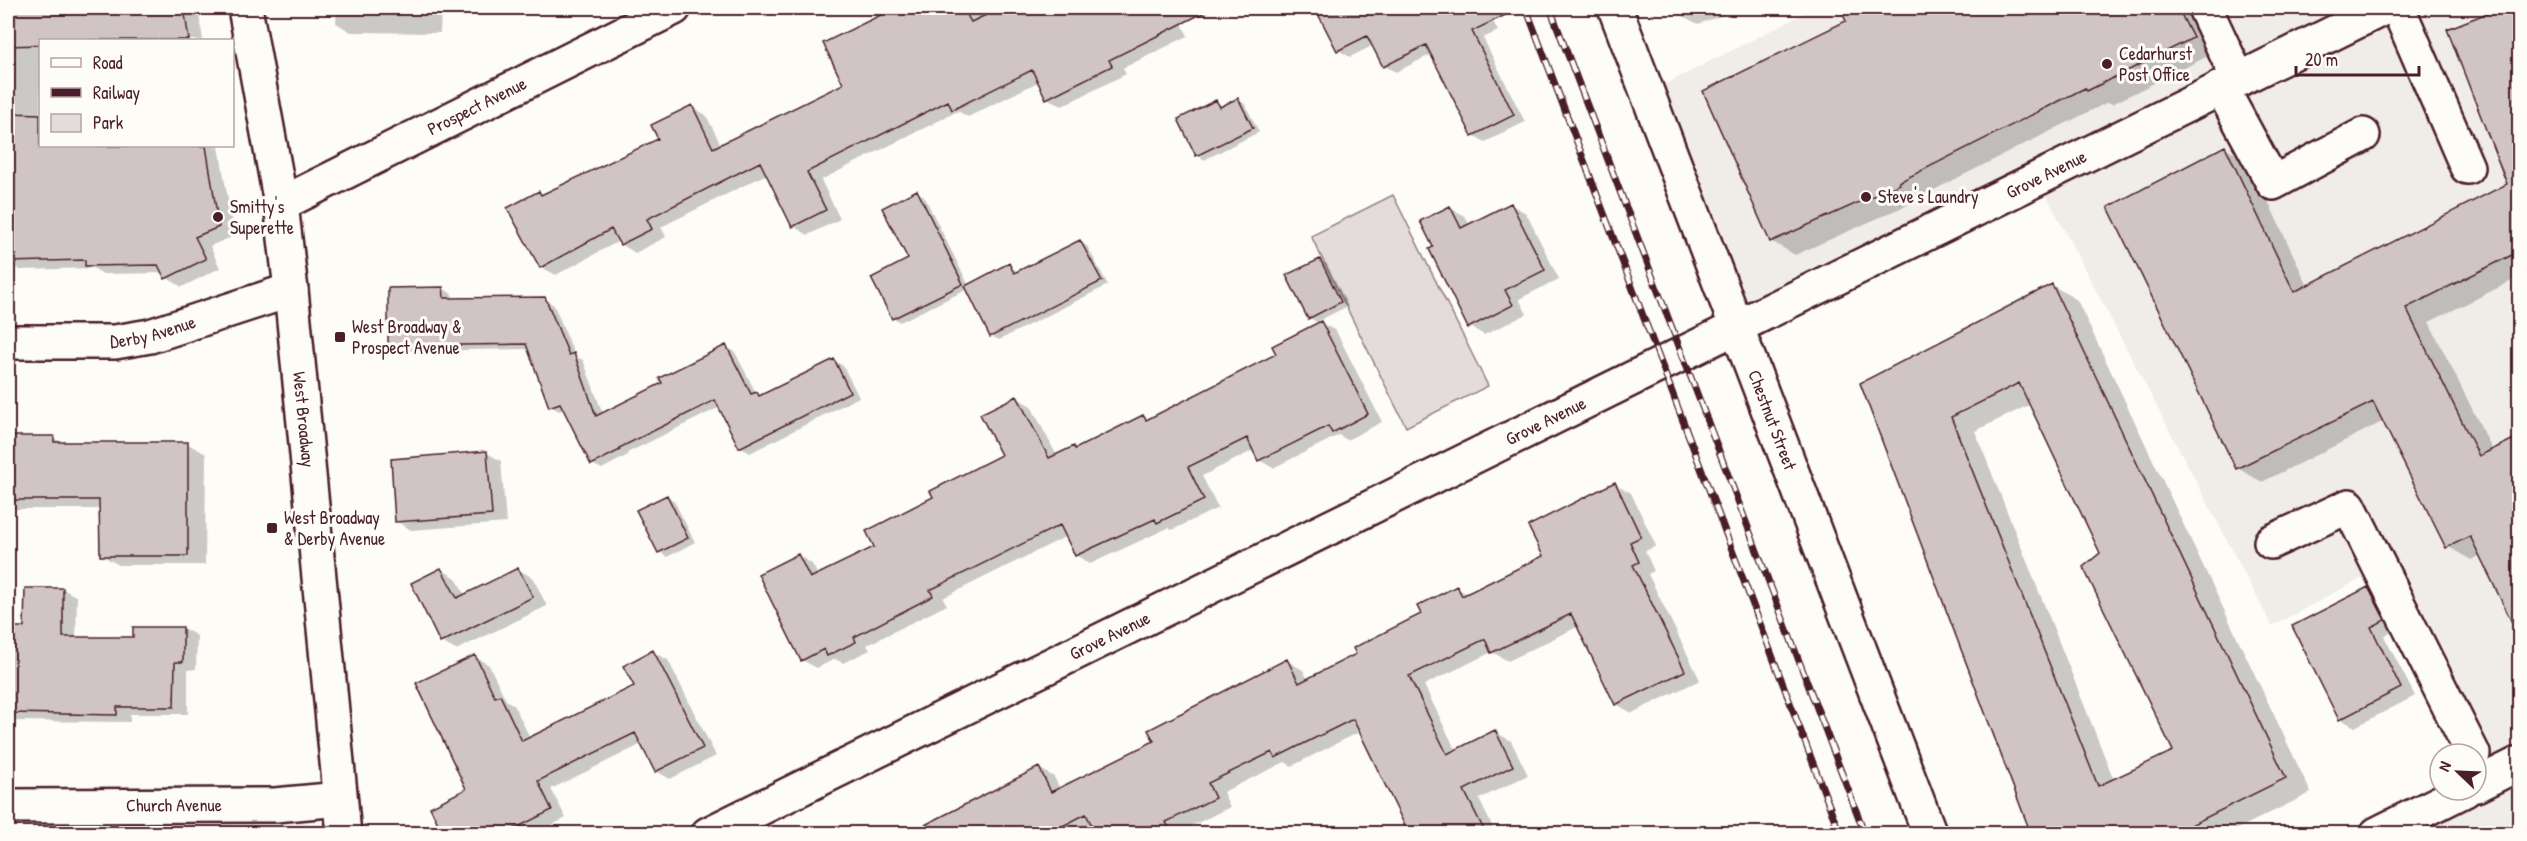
<svg xmlns="http://www.w3.org/2000/svg" width="2527" height="841" viewBox="0 0 2527 841" font-family="'Patrick Hand',sans-serif">
<style>
.built{fill:#f0ece8}
.green{fill:#e3dcda;stroke:#967e82;stroke-width:1.5}
.shadow{fill:#0003;fill-rule:evenodd}
.building{fill:#d0c5c4;stroke:#4a1f2b;stroke-width:1.5;fill-rule:evenodd}
.lines{fill:none;stroke-linecap:round;stroke-linejoin:round}
.minor-casing{stroke:#4a1f2b;stroke-width:38}
.major-casing{stroke:#4a1f2b;stroke-width:38}
.minor{stroke:#fdfcf7;stroke-width:33}
.major{stroke:#fdfcf7;stroke-width:33}
.rail-casing{stroke:#4a1f2b;stroke-width:7}
.rail{stroke:#fdfcf7;stroke-width:4.5;stroke-dasharray:14;stroke-linecap:butt}
.poi-dot{fill:#4a1f2b;stroke:#fdfcf7;stroke-width:2}
.labels{text-anchor:middle;stroke-width:6;stroke-linejoin:round;paint-order:stroke}
.poi-label{font-size:18px;fill:#4a1f2b;stroke:#fdfcf7;text-anchor:start}
.street-label{font-size:18px;fill:#4a1f2b;stroke:#fdfcf7}
</style>
<rect width="100%" height="100%" fill="#fdfcf7"/>
<filter id="ink" filterUnits="userSpaceOnUse"><feTurbulence type="fractalNoise" baseFrequency=".0167" numOctaves="2"/><feDisplacementMap in="SourceGraphic" scale="12" xChannelSelector="R" yChannelSelector="G"/><feConvolveMatrix kernelMatrix="1 2 1 2 8 2 1 2 1" color-interpolation-filters="sRGB"/></filter>
<g filter="url(#ink)">
<path class="built" d="M 1815,8 L 2519,8 L 2519,833 L 2381,833 L 2462,790 L 2476,754 L 2377,570 L 2272,626 L 2038,180 L 1721,326 L 1640,97 Z"/>
<path class="green" d="M 1393,195 L 1488,386 L 1406,427 L 1311,236 Z"/>
<path class="shadow" d="M 8,8 L 198,8 L 203,40 L 40,40 L 40,146 L 219,146 L 234,236 L 210,246 L 220,268 L 182,287 L 167,278 L 164,273 L 103,274 L 93,268 L 20,270 L 8,263 Z
M 337,8 L 441,8 L 440,33 L 351,32 L 336,23 Z
M 901,8 L 973,8 L 974,10 L 979,8 L 1194,8 L 1178,15 L 1188,36 L 1123,68 L 1126,74 L 1062,106 L 1047,98 L 1038,82 L 968,117 L 958,111 L 821,180 L 840,219 L 808,235 L 793,226 L 767,174 L 661,227 L 666,237 L 635,253 L 621,244 L 619,241 L 556,275 L 541,267 L 539,192 L 544,195 L 660,140 L 692,107 L 706,115 L 721,145 L 845,85 L 825,44 Z
M 1317,8 L 1486,8 L 1498,31 L 1483,38 L 1525,122 L 1485,142 L 1473,135 L 1432,54 L 1396,72 L 1384,66 L 1374,45 L 1350,57 L 1338,50 Z
M 1680,8 L 1744,8 L 1698,24 L 1683,16 Z
M 1841,8 L 2194,8 L 2216,52 L 2112,104 L 2108,102 L 1922,196 L 1923,198 L 1795,255 L 1771,241 L 1848,22 Z
M 2504,8 L 2520,8 L 2520,277 L 2429,322 L 2493,451 L 2481,555 L 2471,560 L 2447,546 L 2384,421 L 2262,482 L 2237,468 L 2225,147 L 2249,161 L 2308,286 L 2509,184 L 2449,30 Z
M 1238,100 L 1245,104 L 1259,132 L 1204,160 L 1197,155 L 1216,102 L 1223,106 Z
M 917,192 L 924,196 L 969,286 L 1009,265 L 1019,273 L 1080,242 L 1087,246 L 1108,285 L 999,340 L 991,336 L 968,289 L 900,322 L 893,318 L 910,260 Z
M 1511,205 L 1526,213 L 1559,279 L 1519,299 L 1527,314 L 1484,335 L 1469,326 L 1435,248 L 1450,208 L 1465,216 L 1470,226 Z
M 1320,260 L 1327,264 L 1348,306 L 1318,321 L 1336,331 L 1382,422 L 1347,440 L 1339,435 L 1273,468 L 1259,460 L 1254,450 L 1202,476 L 1218,508 L 1172,530 L 1168,528 L 1090,564 L 1076,555 L 1067,536 L 943,598 L 947,605 L 867,645 L 870,650 L 843,663 L 835,659 L 817,668 L 802,660 L 798,555 L 812,564 L 818,575 L 876,547 L 935,497 L 1003,455 L 1017,398 L 1031,406 L 1057,456 L 1073,448 L 1076,450 L 1143,416 L 1149,420 L 1278,355 L 1320,324 L 1310,318 Z
M 2052,285 L 2077,300 L 2311,793 L 2227,834 L 2033,834 L 1862,383 ZM 2031,404 L 2102,553 L 2175,752 L 2114,780 L 1975,431 Z
M 443,288 L 452,294 L 453,300 L 544,299 L 554,305 L 575,356 L 583,360 L 603,414 L 664,384 L 726,346 L 735,352 L 756,393 L 762,396 L 834,360 L 843,366 L 859,397 L 750,453 L 740,447 L 720,407 L 627,453 L 628,455 L 602,469 L 592,464 L 565,409 L 559,411 L 550,406 L 529,349 L 399,351 L 390,345 Z
M 8,438 L 53,438 L 63,443 L 188,444 L 206,454 L 205,565 L 119,565 L 101,555 L 101,509 L 8,509 Z
M 487,453 L 501,461 L 506,523 L 411,530 L 396,521 Z
M 1615,484 L 1631,493 L 1656,546 L 1645,551 L 1654,571 L 1648,574 L 1700,680 L 1632,713 L 1616,704 L 1579,626 L 1508,661 L 1492,652 L 1424,685 L 1456,751 L 1495,732 L 1511,741 L 1528,775 L 1479,799 L 1496,834 L 1411,834 L 1361,731 L 1292,766 L 1285,762 L 1223,792 L 1230,807 L 1181,831 L 1183,834 L 1097,834 L 1094,827 L 1080,834 L 911,834 L 1039,768 L 1054,777 L 1060,789 L 1156,742 L 1287,661 L 1303,670 L 1308,680 L 1358,655 L 1423,615 L 1457,588 L 1469,595 L 1545,557 Z
M 667,496 L 674,501 L 695,542 L 667,557 L 660,552 L 638,510 Z
M 441,569 L 456,578 L 465,595 L 518,569 L 533,578 L 547,606 L 456,650 L 441,642 Z
M 2368,588 L 2383,597 L 2399,629 L 2384,636 L 2415,696 L 2355,727 L 2340,719 Z
M 63,589 L 77,597 L 76,639 L 134,638 L 183,628 L 197,636 L 196,669 L 188,670 L 188,714 L 130,714 L 130,722 L 8,721 L 8,629 L 26,629 Z
M 653,652 L 668,660 L 716,756 L 670,779 L 656,771 L 642,744 L 551,789 L 566,818 L 534,834 L 445,834 L 468,790 L 475,657 L 489,665 L 506,700 L 514,705 L 530,738 L 636,686 Z"/>
<path class="building" d="M 8,8 L 184,8 L 189,40 L 40,40 L 40,45 L 8,46 Z
M 895,8 L 963,8 L 971,22 L 1001,8 L 1213,8 L 1109,60 L 1112,66 L 1046,99 L 1032,70 L 952,110 L 948,101 L 807,172 L 826,210 L 792,227 L 760,162 L 647,219 L 652,229 L 620,245 L 611,229 L 540,268 L 507,208 L 539,191 L 541,195 L 658,139 L 651,125 L 692,105 L 713,148 L 843,84 L 823,43 Z
M 1315,8 L 1520,8 L 1472,31 L 1514,115 L 1472,136 L 1426,45 L 1383,67 L 1367,36 L 1337,51 Z
M 1840,8 L 2178,8 L 2193,38 L 2087,91 L 2085,88 L 1899,182 L 1900,184 L 1770,242 L 1703,91 L 1846,21 Z
M 2500,8 L 2520,8 L 2520,251 L 2406,308 L 2479,456 L 2520,436 L 2520,639 L 2470,536 L 2446,548 L 2373,402 L 2236,469 L 2108,207 L 2225,146 L 2294,292 L 2507,184 L 2447,29 Z
M 1238,98 L 1253,128 L 1196,156 L 1178,119 L 1216,100 L 1220,107 Z
M 8,113 L 40,114 L 40,146 L 206,146 L 219,227 L 195,237 L 206,259 L 165,279 L 158,265 L 85,266 L 85,260 L 8,262 Z
M 917,190 L 963,284 L 892,319 L 871,278 L 908,259 L 882,208 Z
M 1511,203 L 1545,270 L 1505,290 L 1513,305 L 1468,328 L 1429,249 L 1433,247 L 1420,221 L 1450,206 L 1461,228 Z
M 1080,240 L 1102,281 L 990,337 L 965,286 L 1009,263 L 1014,273 Z
M 1320,259 L 1341,302 L 1308,319 L 1286,275 Z
M 2052,284 L 2286,778 L 2173,834 L 2031,834 L 1860,383 ZM 2019,383 L 2100,553 L 2083,567 L 2173,751 L 2098,786 L 1951,417 Z
M 443,287 L 444,298 L 545,297 L 569,355 L 574,353 L 596,416 L 662,383 L 659,378 L 726,345 L 751,394 L 757,392 L 759,396 L 834,359 L 850,392 L 739,448 L 715,400 L 619,448 L 620,450 L 591,465 L 560,403 L 549,407 L 526,344 L 388,346 L 388,288 Z
M 1321,321 L 1368,414 L 1332,433 L 1328,426 L 1258,461 L 1247,438 L 1188,467 L 1204,500 L 1157,523 L 1155,519 L 1075,556 L 1060,525 L 930,590 L 933,596 L 854,637 L 856,642 L 827,656 L 824,649 L 801,661 L 758,574 L 798,554 L 810,578 L 874,547 L 866,531 L 933,497 L 930,491 L 1001,455 L 980,414 L 1017,396 L 1049,458 L 1074,446 L 1075,449 L 1143,415 L 1146,420 L 1276,354 L 1272,346 Z
M 8,436 L 54,436 L 54,442 L 188,442 L 188,556 L 100,556 L 99,500 L 8,500 Z
M 487,451 L 492,515 L 395,522 L 391,459 Z
M 1615,482 L 1641,537 L 1630,542 L 1639,562 L 1633,565 L 1685,671 L 1615,705 L 1571,614 L 1491,653 L 1485,639 L 1409,676 L 1447,754 L 1495,730 L 1513,766 L 1464,790 L 1486,834 L 1409,834 L 1353,719 L 1275,758 L 1272,752 L 1208,783 L 1215,798 L 1166,822 L 1172,834 L 1096,834 L 1086,814 L 1047,834 L 907,834 L 1039,767 L 1051,792 L 1154,741 L 1148,730 L 1287,659 L 1299,683 L 1356,654 L 1353,648 L 1421,614 L 1417,606 L 1457,586 L 1462,596 L 1543,556 L 1528,526 Z
M 667,495 L 688,538 L 658,553 L 636,510 Z
M 441,568 L 457,598 L 518,568 L 533,597 L 440,643 L 411,583 Z
M 2368,587 L 2385,620 L 2371,627 L 2401,688 L 2339,720 L 2292,626 Z
M 25,588 L 63,588 L 63,637 L 133,637 L 133,627 L 183,627 L 183,662 L 175,662 L 174,707 L 117,707 L 117,715 L 8,713 L 8,627 L 24,627 Z
M 653,650 L 703,748 L 655,772 L 635,733 L 538,781 L 552,810 L 504,834 L 443,834 L 430,807 L 466,789 L 416,683 L 475,655 L 495,697 L 500,695 L 522,741 L 634,686 L 623,666 Z"/>
<g class="lines">
<defs>
<g id="minor">
<path id="s1" d="M 1615,8 L 1930,834"/>
<path d="M 2205,8 L 2238,79"/>
<path d="M 2398,8 L 2467,167"/>
<path d="M 2221,87 L 2273,183 L 2363,135"/>
<path id="s2" d="M 281,204 L 674,8"/>
<path id="s3" d="M 8,342 L 115,342 L 150,336 L 291,290"/>
<path d="M 2271,542 L 2349,506 L 2473,754"/>
<path d="M 2476,785 L 2520,763"/>
<path id="s4" d="M 8,806 L 275,805 L 340,799"/>
<path id="s5" d="M 708,834 L 2384,8"/>
<path d="M 2377,834 L 2465,790"/>
</g>
<g id="major">
<path id="s6" d="M 245,8 L 281,204 L 291,290 L 344,834"/>
</g>
</defs>
<use href="#minor" class="minor-casing"/>
<use href="#major" class="major-casing"/>
<use href="#minor" class="minor"/>
<use href="#major" class="major"/>
<defs>
<path id="rail" d="M 1526,8 L 1840,834
M 1550,8 L 1865,834"/>
</defs>
<use href="#rail" class="rail-casing"/>
<use href="#rail" class="rail"/>
</g>
</g>
<g class="poi-dot">
<circle cx="2107" cy="64" r="6"/>
<circle cx="1866" cy="197" r="6"/>
<circle cx="218" cy="217" r="6"/>
<rect x="334" y="331" width="12" height="12" rx="3"/>
<rect x="266" y="522" width="12" height="12" rx="3"/>
</g>
<g class="labels">
<g class="poi-label">
<text x="2119" y="60">Cedarhurst<tspan x="2119" dy="21">Post Office</tspan></text>
<text x="1878" y="203">Steve's Laundry</text>
<text x="230" y="213">Smitty's<tspan x="230" dy="21">Superette</tspan></text>
<text x="352" y="333">West Broadway &amp;<tspan x="352" dy="21">Prospect Avenue</tspan></text>
<text x="284" y="524">West Broadway<tspan x="284" dy="21">&amp; Derby Avenue</tspan></text>
</g>
<g class="street-label">
<text dy="6" stroke="none"><textPath href="#s2" startOffset="219">Prospect Avenue</textPath></text>
<text dy="6" stroke="none"><textPath href="#s5" startOffset="1492">Grove Avenue</textPath></text>
<text dy="6" stroke="none"><textPath href="#s3" startOffset="146">Derby Avenue</textPath></text>
<text dy="6" stroke="none"><textPath href="#s6" startOffset="416">West Broadway</textPath></text>
<text dy="6" stroke="none"><textPath href="#s1" startOffset="441">Chestnut Street</textPath></text>
<text dy="6" stroke="none"><textPath href="#s5" startOffset="934">Grove Avenue</textPath></text>
<text dy="6" stroke="none"><textPath href="#s5" startOffset="448">Grove Avenue</textPath></text>
<text dy="6" stroke="none"><textPath href="#s4" startOffset="166">Church Avenue</textPath></text>
</g>
</g>
<rect width="2527" height="841" fill="none" stroke="#fdfcf7" stroke-width="30"/>
<rect x="15" y="15" width="2497" height="811" fill="none" stroke="#4a1f2b" stroke-width="2" filter="url(#ink)"/>
<rect x="39" y="39" width="195" height="108" fill="#fdfcf7" stroke="#b5a4a5" stroke-width="1.5"/>
<rect x="51" y="58" width="30" height="9" fill="#fdfcf7" stroke="#b5a4a5" stroke-width="1.5"/>
<text x="93" y="69" font-size="18" fill="#4a1f2b">Road</text>
<rect x="51" y="88" width="30" height="9" fill="#4a1f2b" stroke="#b5a4a5" stroke-width="1.5"/>
<text x="93" y="99" font-size="18" fill="#4a1f2b">Railway</text>
<rect x="51" y="114" width="30" height="18" fill="#e3dcda" stroke="#b5a4a5" stroke-width="1.5"/>
<text x="93" y="129" font-size="18" fill="#4a1f2b">Park</text>
<g transform="translate(2458 772) rotate(293)"><circle r="28" fill="#fdfcf7" stroke="#b5a4a5" stroke-width="1.5"/>
<path d="M0-4.5L10 22L0 15L-10 22Z" fill="#4a1f2b"/>
<text y="-9" font-size="16" font-weight="bold" text-anchor="middle" fill="#4a1f2b">N</text>
</g>
<path d="M2296 66v9h123v-9" fill="none" stroke="#4a1f2b" stroke-width="3"/>
<text x="2305" y="66" font-size="18" fill="#4a1f2b" stroke="#fdfcf7" stroke-width="4.5" paint-order="stroke">20 m</text>
</svg>
